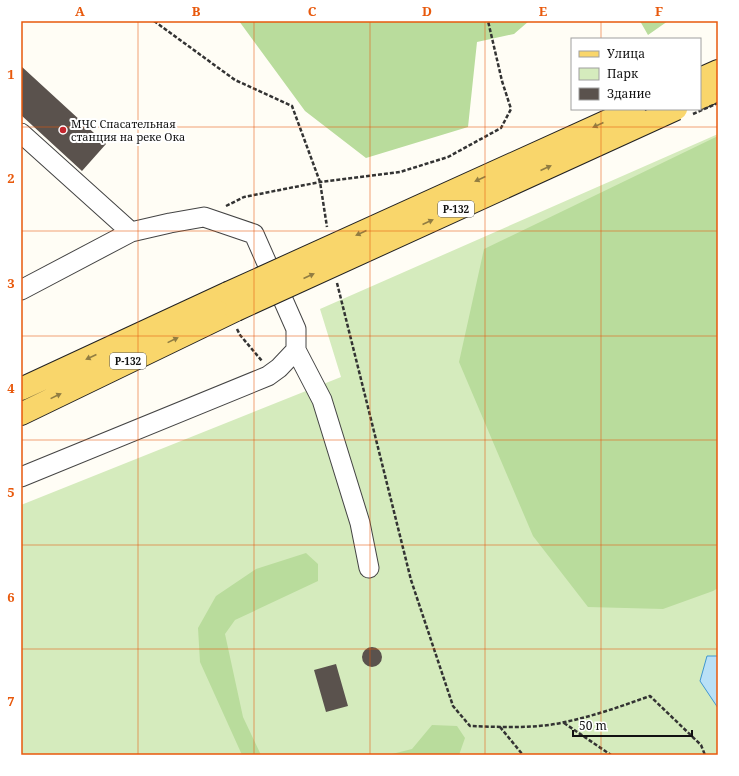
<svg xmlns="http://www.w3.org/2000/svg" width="739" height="776" viewBox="0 0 739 776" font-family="'Noto Serif',serif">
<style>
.green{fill:#d5ebbd}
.forest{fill:#b9dc9c}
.water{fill:#b9e0f7;stroke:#3f96cf}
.building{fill:#5a524d}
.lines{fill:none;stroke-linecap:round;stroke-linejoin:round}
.minor-casing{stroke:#444;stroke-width:21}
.major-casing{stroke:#222;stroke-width:24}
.path{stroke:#333;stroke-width:2.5;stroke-dasharray:4 2;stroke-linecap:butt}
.minor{stroke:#fff;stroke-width:19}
.major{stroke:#f9d66b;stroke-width:22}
.major-bridge-casing{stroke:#222;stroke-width:24;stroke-linecap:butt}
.path-bridge{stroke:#333;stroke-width:2.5;stroke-dasharray:4 2;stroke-linecap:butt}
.major-bridge{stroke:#f9d66b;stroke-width:22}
.oneway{fill:#917d42}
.grid{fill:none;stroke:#e8590c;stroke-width:1;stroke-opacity:0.55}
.poi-dot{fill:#c4262e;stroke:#fff;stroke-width:1.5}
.labels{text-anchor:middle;stroke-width:4;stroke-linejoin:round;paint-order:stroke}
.shield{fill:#fff;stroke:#585858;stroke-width:1}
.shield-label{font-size:10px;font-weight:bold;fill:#111}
.poi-label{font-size:11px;fill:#111;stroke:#fff;text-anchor:start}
.neatline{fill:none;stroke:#e8590c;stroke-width:1.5}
.grid-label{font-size:13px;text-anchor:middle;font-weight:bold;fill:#e8590c}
</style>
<rect width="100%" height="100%" fill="#fffdf5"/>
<path class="green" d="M 718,134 L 718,656 L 707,657 L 700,681 L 718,708 L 718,755 L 21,755 L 21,505 L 341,377 L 320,309 Z"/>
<path class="forest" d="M 239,21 L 529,21 L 514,34 L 477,42 L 468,127 L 366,158 L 305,111 Z
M 640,21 L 668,21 L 648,35 Z
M 718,136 L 718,588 L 713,591 L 663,609 L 588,607 L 533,536 L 459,362 L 484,249 Z
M 306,553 L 318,564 L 318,581 L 235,620 L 225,634 L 243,717 L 261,755 L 242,755 L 200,662 L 198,628 L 216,596 L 256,569 Z
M 432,725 L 457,726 L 465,738 L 459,755 L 388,755 L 412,749 Z"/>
<path class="water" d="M 707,656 L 718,656 L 718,708 L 700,681 Z"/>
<path class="building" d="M 21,66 L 106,144 L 82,171 L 21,115 Z
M362 657a10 10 0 1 1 20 0a10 10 0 1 1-20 0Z
M 336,664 L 348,706 L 326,712 L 314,670 Z"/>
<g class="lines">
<defs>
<path id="minor" d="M 21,133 L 131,232
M 21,290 L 131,232 L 170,223 L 204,217 L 254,234 L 296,329 L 296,350 L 322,400 L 360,523 L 369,568
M 21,477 L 268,376 L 279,368 L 296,350"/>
<path id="major" d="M 700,79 L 718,71
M 700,98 L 718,90
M 21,389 L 228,293
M 21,414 L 236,310"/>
</defs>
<use href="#minor" class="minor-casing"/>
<use href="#major" class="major-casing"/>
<path class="path" d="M 154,21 L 235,80 L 292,106 L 320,182 L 327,227
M 226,206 L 244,197 L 320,182 L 400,172 L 448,157 L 501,128 L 511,109 L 502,81 L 488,21
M 337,283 L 411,580 L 453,706 L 470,726 C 500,727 535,729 565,722 C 594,716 622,706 650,696 L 701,745 L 705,755
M 237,329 L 240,335 L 262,361
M 564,723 L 611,755
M 500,727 L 523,755"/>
<use href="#minor" class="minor"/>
<use href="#major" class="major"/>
<defs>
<path id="major-bridge" d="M 228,293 L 634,109
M 236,310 L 676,109"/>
</defs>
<use href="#major-bridge" class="major-bridge-casing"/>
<path class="path-bridge" d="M 693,114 L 718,103"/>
<use href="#major-bridge" class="major-bridge"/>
</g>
<defs><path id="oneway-solid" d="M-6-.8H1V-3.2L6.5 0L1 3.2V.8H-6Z"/></defs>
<g class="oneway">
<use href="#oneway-solid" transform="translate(598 125) rotate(156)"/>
<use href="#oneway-solid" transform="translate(546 168) rotate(-24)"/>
<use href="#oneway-solid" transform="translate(480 179) rotate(156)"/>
<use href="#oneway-solid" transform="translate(428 222) rotate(-24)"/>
<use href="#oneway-solid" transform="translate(361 233) rotate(156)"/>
<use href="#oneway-solid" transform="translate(309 276) rotate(-24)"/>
<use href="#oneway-solid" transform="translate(173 340) rotate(-26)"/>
<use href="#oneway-solid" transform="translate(91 357) rotate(155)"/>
<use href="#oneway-solid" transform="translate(56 396) rotate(-26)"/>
</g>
<path class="grid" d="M 138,21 L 138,755M 254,21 L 254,755M 370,21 L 370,755M 485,21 L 485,755M 601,21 L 601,39M 601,109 L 601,755M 21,127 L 718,127M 21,231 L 718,231M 21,336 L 718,336M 21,440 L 718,440M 21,545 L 718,545M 21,649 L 718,649"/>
<circle class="poi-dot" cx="63" cy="130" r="4"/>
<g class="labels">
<g class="shield">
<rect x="438" y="201" width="36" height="16" rx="3"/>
<rect x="110" y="353" width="36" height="16" rx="3"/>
</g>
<g class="shield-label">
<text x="456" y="213">Р-132</text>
<text x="128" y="365">Р-132</text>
</g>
<g class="poi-label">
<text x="71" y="128">МЧС Спасательная<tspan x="71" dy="13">станция на реке Ока</tspan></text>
</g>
</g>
<rect width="739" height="776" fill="none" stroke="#ffffff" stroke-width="44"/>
<rect x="571" y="38" width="130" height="72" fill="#ffffff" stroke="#a0a0a0"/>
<rect x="579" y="51" width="20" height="6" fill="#f9d66b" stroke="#a0a0a0"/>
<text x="607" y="58" font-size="12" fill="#111111">Улица</text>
<rect x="579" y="68" width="20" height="12" fill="#d5ebbd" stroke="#a0a0a0"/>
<text x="607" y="78" font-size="12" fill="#111111">Парк</text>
<rect x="579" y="88" width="20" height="12" fill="#5a524d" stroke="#a0a0a0"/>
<text x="607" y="98" font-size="12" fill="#111111">Здание</text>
<path d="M573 730v6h119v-6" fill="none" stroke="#111111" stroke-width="2"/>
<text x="579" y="730" font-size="12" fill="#111111" stroke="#ffffff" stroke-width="3" paint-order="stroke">50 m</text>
<rect x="22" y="22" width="695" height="732" class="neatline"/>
<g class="grid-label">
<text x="80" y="16">A</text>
<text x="196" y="16">B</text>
<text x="312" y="16">C</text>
<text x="427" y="16">D</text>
<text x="543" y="16">E</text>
<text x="659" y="16">F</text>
<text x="11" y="79">1</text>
<text x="11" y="183">2</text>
<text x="11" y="288">3</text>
<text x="11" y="393">4</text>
<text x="11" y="497">5</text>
<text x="11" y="602">6</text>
<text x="11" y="706">7</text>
</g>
</svg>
